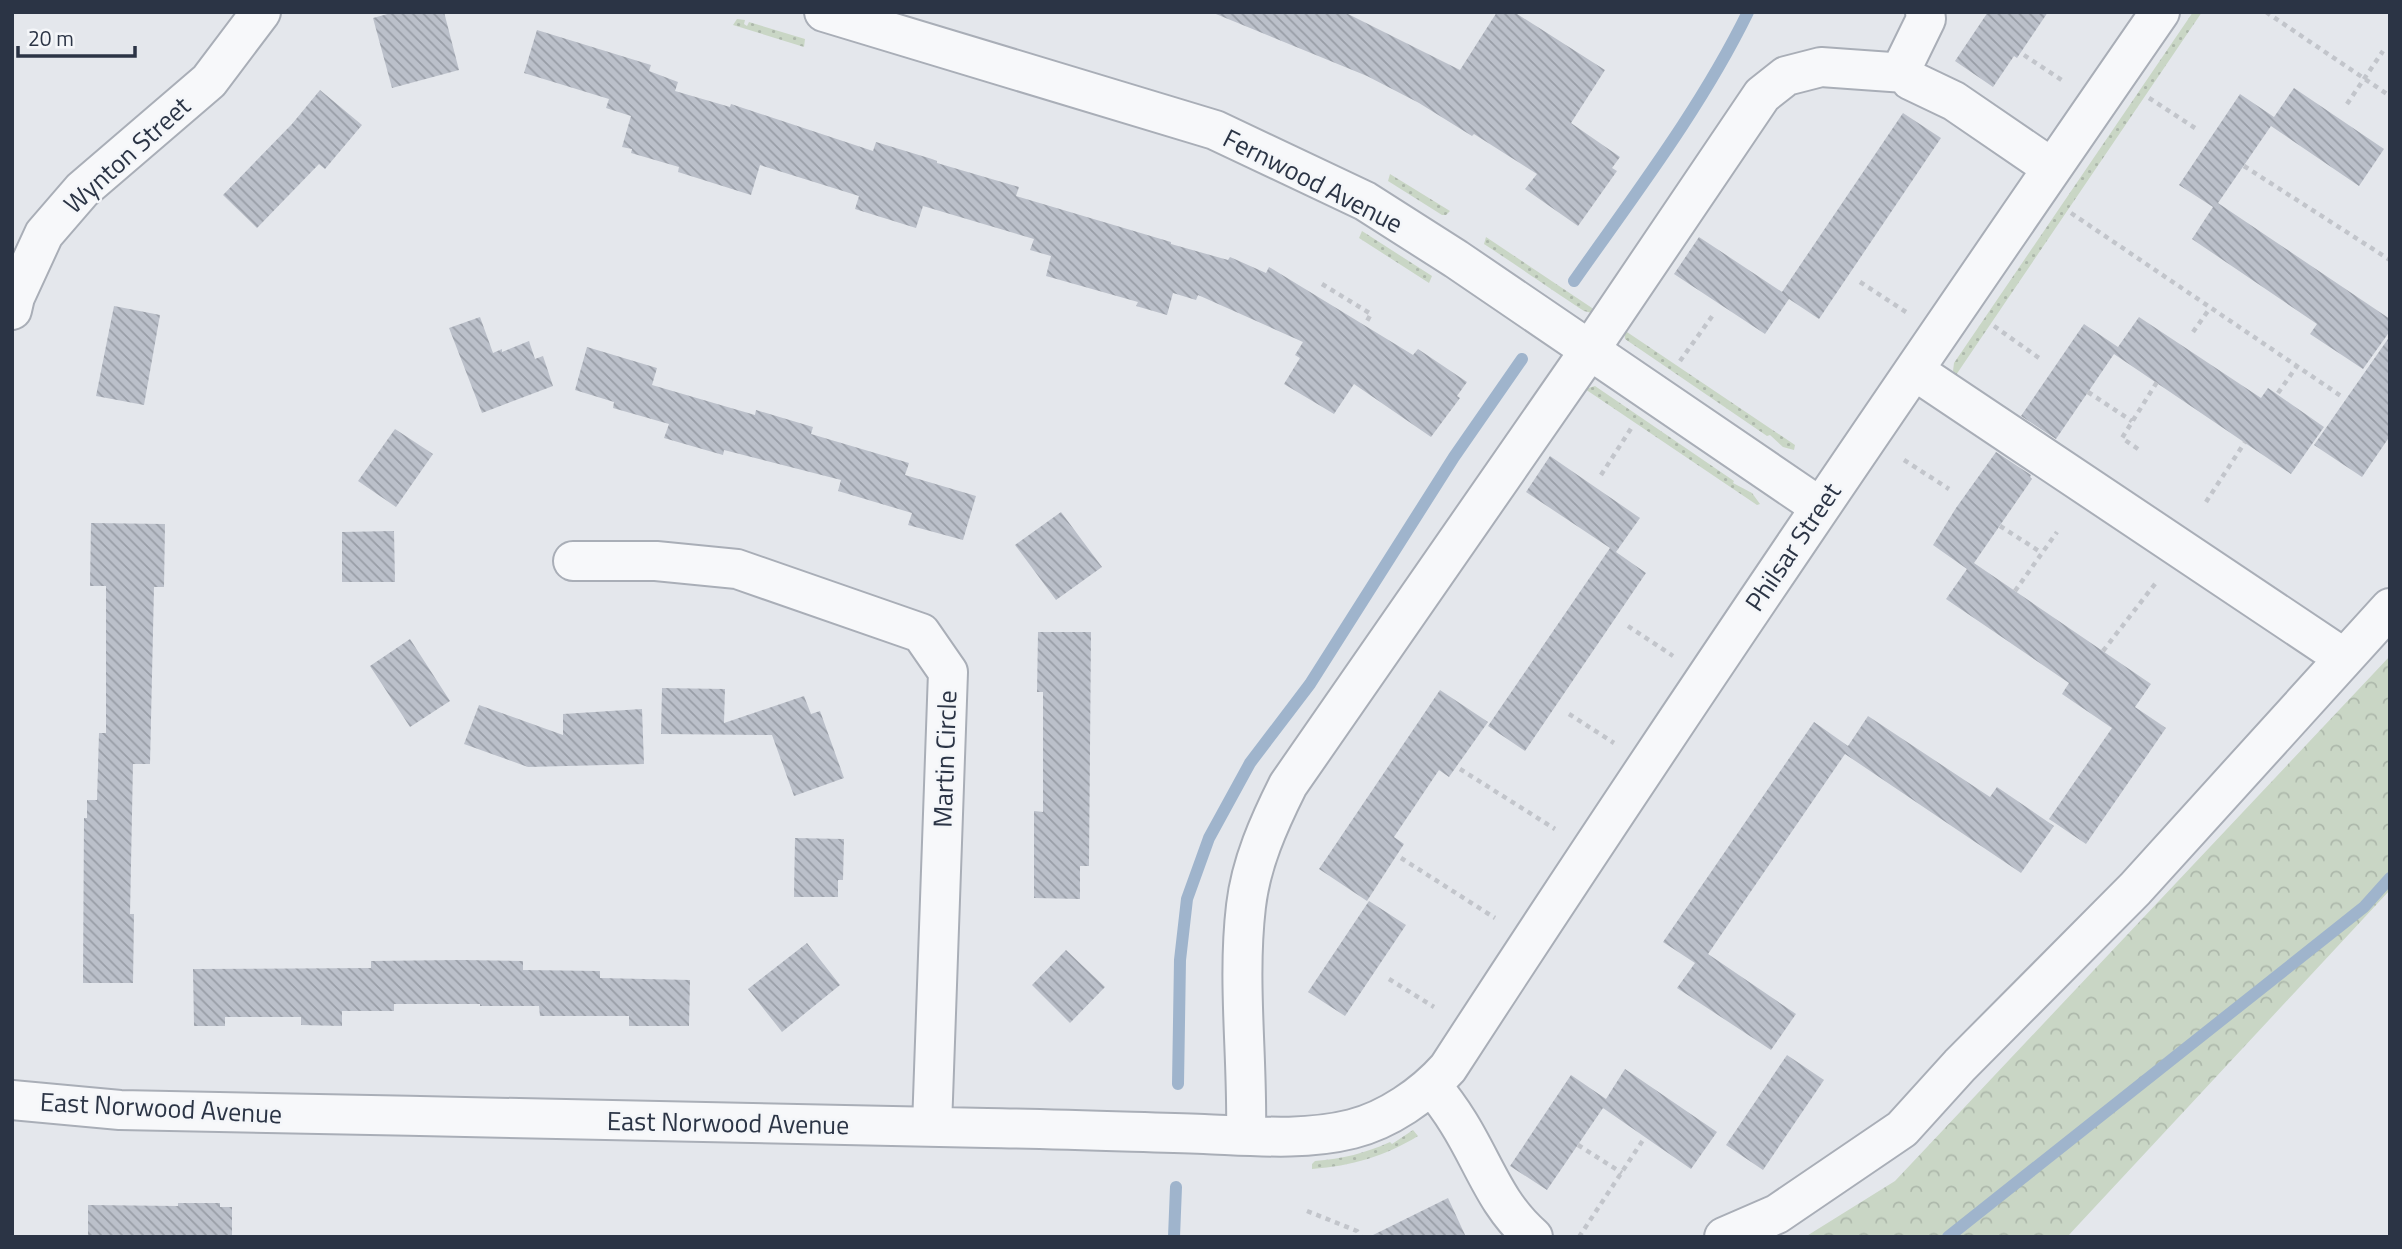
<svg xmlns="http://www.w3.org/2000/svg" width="2402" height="1249" viewBox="0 0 2402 1249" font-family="'Titillium Web',sans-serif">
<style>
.grass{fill:url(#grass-dots)}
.forest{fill:url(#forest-crowns)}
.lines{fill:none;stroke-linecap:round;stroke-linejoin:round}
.stream{stroke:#9fb4cc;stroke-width:12}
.building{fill:url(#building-back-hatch)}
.minor-casing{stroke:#a9aeb7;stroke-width:42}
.path{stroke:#c2c5cb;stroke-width:4.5;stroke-dasharray:5 5;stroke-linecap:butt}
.minor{stroke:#f7f8fa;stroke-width:38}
.labels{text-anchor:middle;stroke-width:5;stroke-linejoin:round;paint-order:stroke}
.street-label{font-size:26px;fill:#2b3445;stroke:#f4f6f9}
</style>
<defs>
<pattern id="grass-dots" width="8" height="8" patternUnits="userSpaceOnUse" patternTransform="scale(1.75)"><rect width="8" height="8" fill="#c9d6c5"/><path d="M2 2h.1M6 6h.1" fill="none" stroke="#adb8ab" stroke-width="1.8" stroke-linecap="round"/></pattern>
<pattern id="forest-crowns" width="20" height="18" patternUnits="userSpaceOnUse" patternTransform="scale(1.75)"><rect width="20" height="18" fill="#c9d6c5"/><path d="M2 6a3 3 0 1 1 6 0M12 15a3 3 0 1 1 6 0" fill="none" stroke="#adb8ab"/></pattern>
<pattern id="building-back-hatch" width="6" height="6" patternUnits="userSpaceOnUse" patternTransform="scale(1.75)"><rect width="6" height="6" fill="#bbc0ca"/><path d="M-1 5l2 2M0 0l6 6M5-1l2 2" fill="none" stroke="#989da6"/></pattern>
</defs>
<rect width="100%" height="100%" fill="#e4e7ec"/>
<path class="grass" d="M 2193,12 L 2202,12 L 1956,375 L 1953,371 L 1954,363 Z
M 737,19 L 745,20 L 744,24 L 747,26 L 749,22 L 805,39 L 804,47 L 733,25 Z
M 1390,174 L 1450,211 L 1446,215 L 1442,215 L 1388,181 Z
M 1362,231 L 1432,276 L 1429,283 L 1359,238 Z
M 1486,237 L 1595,310 L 1592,313 L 1584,311 C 1548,287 1519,267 1484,244 Z
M 1624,330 L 1795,445 L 1794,450 L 1783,447 L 1770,435 L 1767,436 L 1625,339 Z
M 1595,386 L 1734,481 L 1733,483 L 1752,493 L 1760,504 L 1757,505 L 1585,389 Z
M 1413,1130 L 1418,1136 C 1385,1156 1352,1166 1312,1169 L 1312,1164 L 1315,1161 C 1342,1159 1366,1153 1390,1142 L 1392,1144 Z"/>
<path class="forest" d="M 2390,656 L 2390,890 L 2067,1237 L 1805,1237 L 1895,1181 Z"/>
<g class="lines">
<path class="stream" d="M 1574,281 C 1635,194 1701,108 1748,12
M 1178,1084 L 1180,960 L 1187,899 L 1209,838 L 1250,763 L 1310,684 L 1454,457 L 1522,359
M 1174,1237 L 1176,1187
M 1948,1237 L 2364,907 L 2390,878"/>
</g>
<path class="building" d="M 395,12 L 444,12 L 459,70 L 392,88 L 373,18 Z
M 1211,12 L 1344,12 L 1460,70 L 1497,12 L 1514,12 L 1605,70 L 1571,123 L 1620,157 L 1612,168 L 1617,171 L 1578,226 L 1525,189 L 1537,174 L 1474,134 L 1472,136 L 1419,103 L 1367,76 Z
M 1988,12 L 2048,12 L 2017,58 L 2014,56 L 1993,87 L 1955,61 Z
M 537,30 L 651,65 L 649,71 L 678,82 L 675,91 L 730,107 L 731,104 L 873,151 L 876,142 L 932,159 L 937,161 L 937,163 L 1019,187 L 1016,196 L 1171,242 L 1171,244 L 1228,260 L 1230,257 L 1266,273 L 1269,267 L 1413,355 L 1418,349 L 1467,382 L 1457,396 L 1460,398 L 1431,437 L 1354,384 L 1334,414 L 1284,384 L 1300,358 L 1295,355 L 1303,342 L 1198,295 L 1196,300 L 1173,293 L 1167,315 L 1136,306 L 1138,302 L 1046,276 L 1051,256 L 1030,250 L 1034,239 L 923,206 L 916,228 L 855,209 L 859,196 L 760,165 L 751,195 L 678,172 L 679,167 L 631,153 L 632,149 L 622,147 L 631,116 L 606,108 L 609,99 L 524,73 Z
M 2294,88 L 2384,149 L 2359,186 L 2271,126 L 2218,203 L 2390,319 L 2390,331 L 2363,369 L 2310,334 L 2317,324 L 2192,239 L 2213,207 L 2179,185 L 2240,94 L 2274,117 Z
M 320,90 L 362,125 L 325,169 L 319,164 L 257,228 L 223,195 L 292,124 Z
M 1903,113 L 1941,138 L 1819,319 L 1789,299 L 1765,334 L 1674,274 L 1699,237 L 1782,292 Z
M 114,306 L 160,315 L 144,405 L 96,396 Z
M 480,317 L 493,353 L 502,349 L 502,352 L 529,341 L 535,359 L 543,356 L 553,386 L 482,413 L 449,328 Z
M 2139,317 L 2261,398 L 2268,388 L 2324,427 L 2291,474 L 2114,354 L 2056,439 L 2021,416 L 2084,324 L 2118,347 Z
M 2390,336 L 2390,436 L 2362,477 L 2314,445 Z
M 587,347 L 657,368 L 652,385 L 755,415 L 756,410 L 813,427 L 811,434 L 909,463 L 905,475 L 976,496 L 963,540 L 908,525 L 912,513 L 838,491 L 841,480 L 724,450 L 723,455 L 664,438 L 669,424 L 613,408 L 614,402 L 575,390 Z
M 395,429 L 433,454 L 396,507 L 358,481 Z
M 1996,452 L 2031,475 L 2030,477 L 2032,479 L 1974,563 L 2151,684 L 2135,707 L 2166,728 L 2086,844 L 2049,819 L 2112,728 L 2062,694 L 2069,683 L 1946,599 L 1967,569 L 1933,545 L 1956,508 Z
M 1550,456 L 1640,518 L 1616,552 L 1646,573 L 1525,751 L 1488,726 L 1610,548 L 1526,492 Z
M 1061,512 L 1102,567 L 1056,600 L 1015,545 Z
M 91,523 L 165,524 L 164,587 L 154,587 L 150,764 L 133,764 L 130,914 L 134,914 L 133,983 L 83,983 L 84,818 L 87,818 L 87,800 L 97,800 L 99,733 L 106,733 L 106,586 L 90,586 Z
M 394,531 L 395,582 L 342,582 L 342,532 Z
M 1038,632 L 1091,632 L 1089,866 L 1080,866 L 1080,899 L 1034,898 L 1034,811 L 1043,812 L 1043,692 L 1037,692 Z
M 410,639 L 450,701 L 410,727 L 370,666 Z
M 662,688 L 725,689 L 724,723 L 804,696 L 811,714 L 820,711 L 844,778 L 794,796 L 772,735 L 661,734 Z
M 1440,690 L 1488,722 L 1449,777 L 1439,770 L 1394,837 L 1404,844 L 1367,901 L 1319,869 Z
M 479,705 L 563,735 L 563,714 L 642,709 L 644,764 L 528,767 L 464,744 Z
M 1868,716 L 1990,797 L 1997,787 L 2054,826 L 2021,873 L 1845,754 L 1708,954 L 1796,1014 L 1771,1050 L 1677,988 L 1695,963 L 1663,942 L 1814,722 L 1848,746 Z
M 795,838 L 844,839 L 843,880 L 838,880 L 838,897 L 794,897 Z
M 1369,901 L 1406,925 L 1345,1016 L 1308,992 Z
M 807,943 L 840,985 L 782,1032 L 748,989 Z
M 1066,950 L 1105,987 L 1070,1023 L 1032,985 Z
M 462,960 L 523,961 L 523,970 L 600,971 L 600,978 L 690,980 L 689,1026 L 629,1026 L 629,1016 L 540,1016 L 539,1006 L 480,1006 L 480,1004 L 394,1004 L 394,1011 L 342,1011 L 342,1026 L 301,1025 L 301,1017 L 225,1017 L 225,1026 L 194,1026 L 193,969 L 371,968 L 371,961 Z
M 1787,1055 L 1824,1080 L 1763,1170 L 1726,1145 Z
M 1625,1069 L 1717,1132 L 1691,1169 L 1603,1108 L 1547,1190 L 1510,1166 L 1571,1075 L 1606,1099 Z
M 1448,1198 L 1466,1237 L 1369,1237 Z
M 178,1203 L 220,1203 L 220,1207 L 232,1207 L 232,1237 L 88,1237 L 88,1205 L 178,1206 Z"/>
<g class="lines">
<defs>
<path id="minor" d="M 824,12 L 1215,130 L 1365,201 L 1456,259 L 1820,507
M 1925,12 L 1926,19 L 1905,62 L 1905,73 L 1910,80 L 1954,101 L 2052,168
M 12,310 L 15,297 L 44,234 L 82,190 L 209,81 L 261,12
M 1915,371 L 2344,658
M 573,561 L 656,561 L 737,569 L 921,633 L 948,672 L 932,1127
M 1432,1086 C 1441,1097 1450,1109 1458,1122 C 1484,1163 1495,1204 1533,1237
M 12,1100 L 120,1110 C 409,1116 698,1121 987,1128 C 1059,1129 1132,1132 1204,1134 C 1253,1136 1304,1141 1352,1129 C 1388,1120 1424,1095 1448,1068 C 1679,712 1919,361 2160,12
M 1246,1136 C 1248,1059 1237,982 1246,906 C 1251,863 1269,823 1288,785 L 1589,351 L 1762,95 L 1786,76 L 1821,67 L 1905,73
M 1724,1237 L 1777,1214 L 1902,1129 L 1960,1065 L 2135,889 L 2390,608"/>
</defs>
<use href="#minor" class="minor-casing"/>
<path class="path" d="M 2266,12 L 2390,96
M 2024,55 L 2063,81
M 2149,98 L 2195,128
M 2347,104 L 2383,51
M 2244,166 L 2390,260
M 2071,213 L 2341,396
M 1860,282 L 1906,312
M 1322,284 L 1371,314 L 1367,321
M 1994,326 L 2039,358
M 2193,332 L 2210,308
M 1680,361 L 1713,315
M 2088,392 L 2132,421
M 2278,393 L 2297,366
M 2138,449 L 2122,438 L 2157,382
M 1904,460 L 1949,489
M 1601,475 L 1632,427
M 2206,502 L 2245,442
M 2000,526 L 2042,553
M 2015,591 L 2057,532
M 1628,626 L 1673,656
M 2103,651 L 2158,580
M 1569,714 L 1614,743
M 1460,769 L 1555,829
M 1401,858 L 1495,918
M 1389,979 L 1434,1007
M 1578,1145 L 1622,1173
M 1307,1211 L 1357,1231 L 1361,1237
M 1579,1237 L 1645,1137"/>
<use href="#minor" class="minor"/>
</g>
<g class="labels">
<g class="street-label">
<text transform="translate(127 155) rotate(-42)" y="9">Wynton Street</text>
<text transform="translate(1313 181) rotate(27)" y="9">Fernwood Avenue</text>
<text transform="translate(1793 547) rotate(-56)" y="9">Philsar Street</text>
<text transform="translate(945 759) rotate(-88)" y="9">Martin Circle</text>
<text transform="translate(161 1108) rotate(3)" y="9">East Norwood Avenue</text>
<text transform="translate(728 1123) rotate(1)" y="9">East Norwood Avenue</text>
</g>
</g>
<rect width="2402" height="1249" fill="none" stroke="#2b3445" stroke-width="28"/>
<path d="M18 46v10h117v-10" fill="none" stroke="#2b3445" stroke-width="3.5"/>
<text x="28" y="46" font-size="21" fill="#2b3445" stroke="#f4f6f9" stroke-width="5" paint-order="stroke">20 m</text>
</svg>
